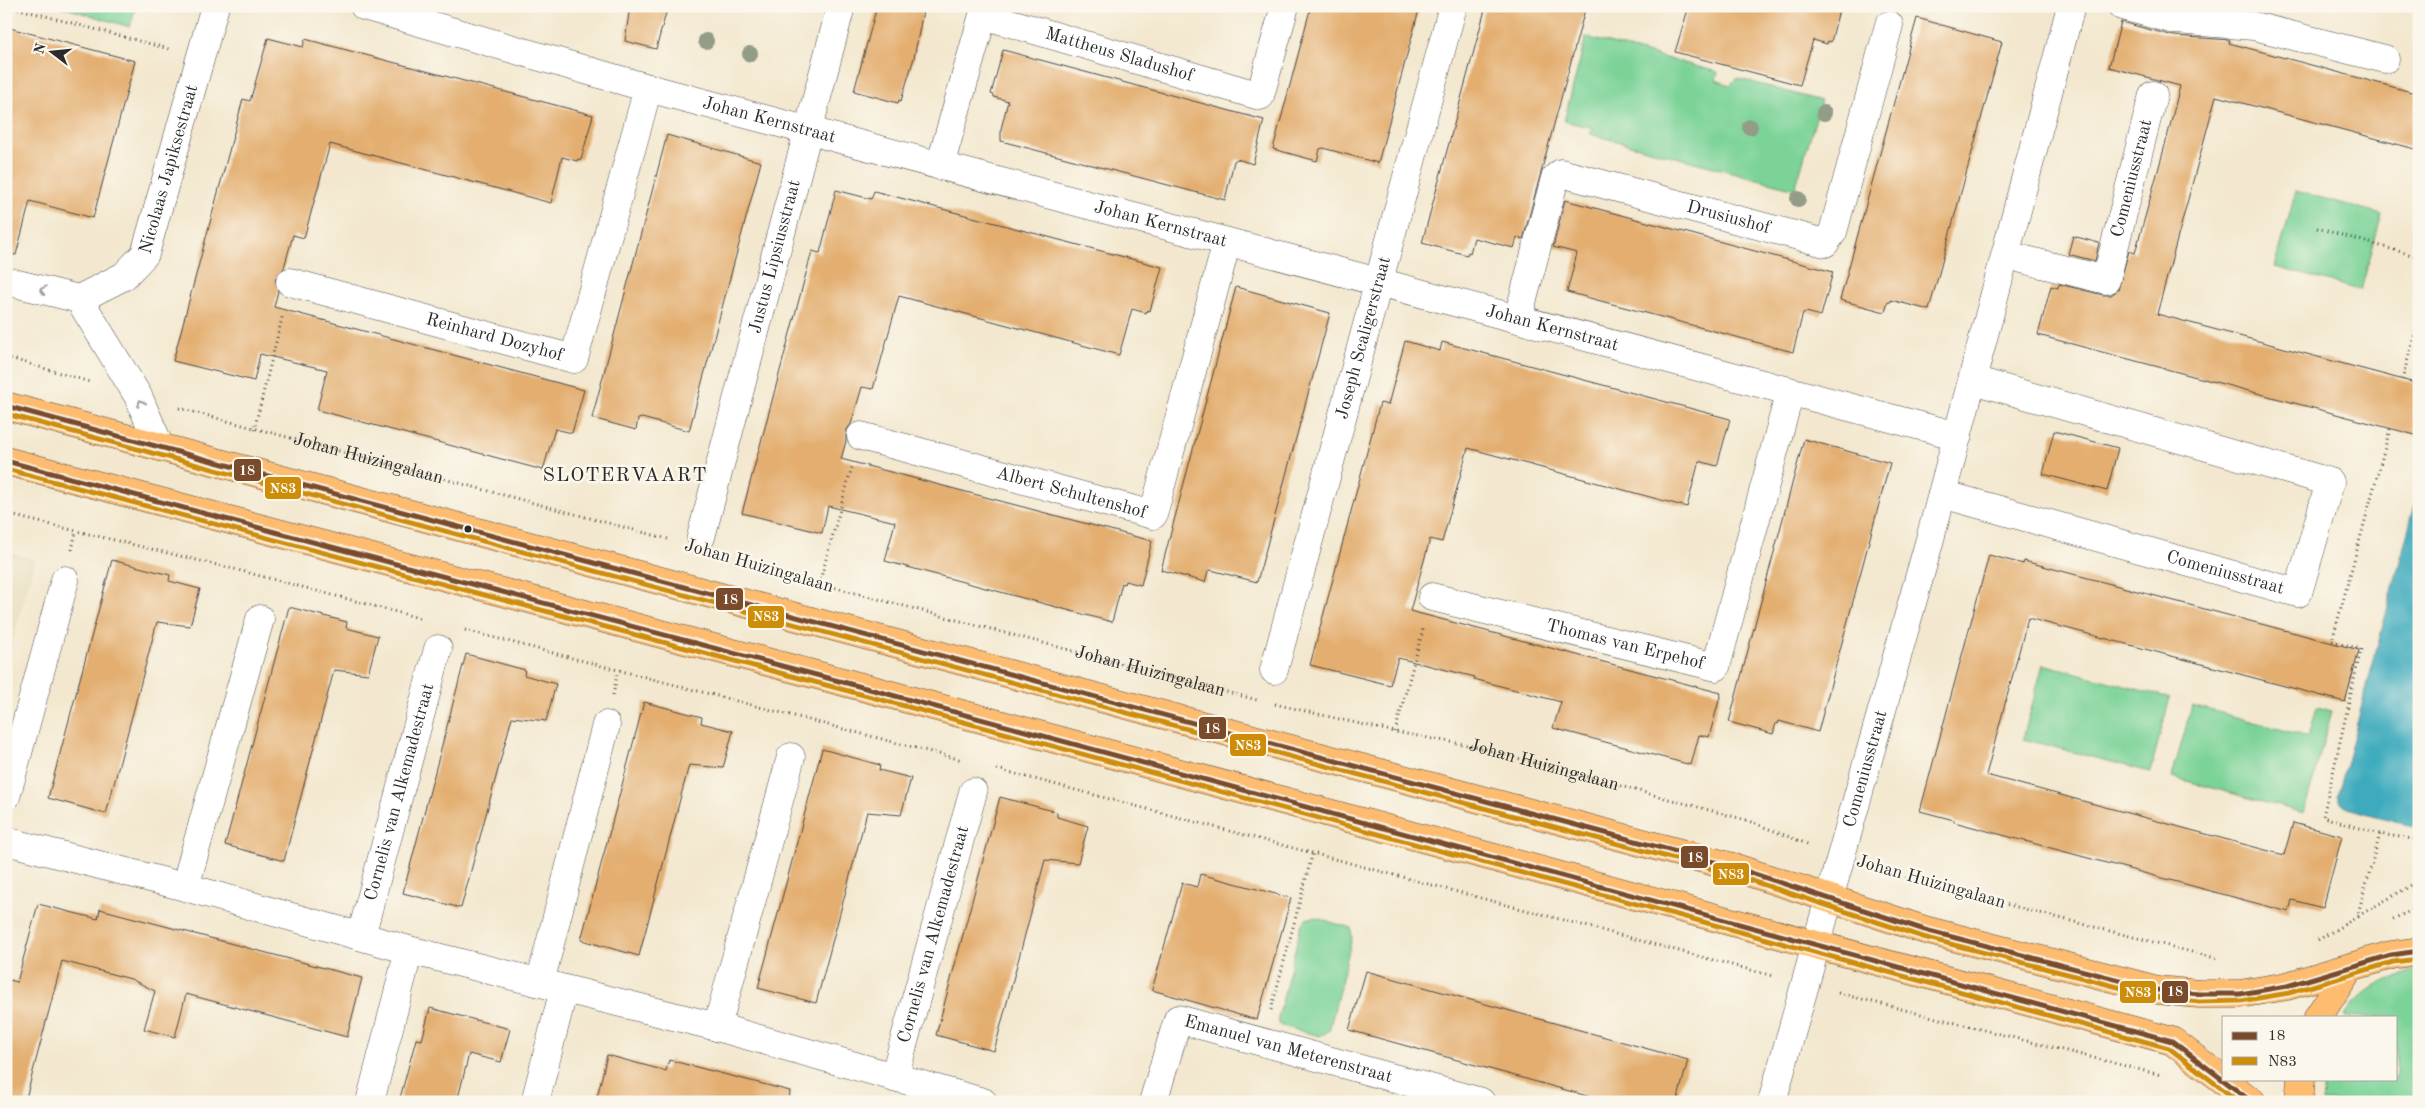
<svg xmlns="http://www.w3.org/2000/svg" width="2425" height="1108" font-family="'Old Standard TT',serif">
  <rect width="100%" height="100%" fill="#fbf7ec"/>
  <filter id="ink" filterUnits="userSpaceOnUse"><feTurbulence type="fractalNoise" baseFrequency=".02" numOctaves="2"/><feDisplacementMap in="SourceGraphic" scale="10" xChannelSelector="R" yChannelSelector="G"/><feConvolveMatrix kernelMatrix="1 2 1 2 8 2 1 2 1" color-interpolation-filters="sRGB"/></filter>
  <filter id="wash" filterUnits="userSpaceOnUse"><feTurbulence type="fractalNoise" baseFrequency=".0096" numOctaves="4" result="noise"/><feDisplacementMap in="SourceGraphic" scale="20" xChannelSelector="R" yChannelSelector="G"/><feGaussianBlur stdDeviation="1.12" result="paint"/><feColorMatrix in="noise" values="0 0 0 0 0 0 0 0 0 0 0 0 0 0 0 0 0 1.4 0 .05"/><feComposite in="paint" operator="in"/></filter>
  <g filter="url(#wash)">
    <rect width="100%" height="100%" fill="#f3e8cf"/>
    <!-- built -->
    <path fill="#e5daba" d="M 6,551 L 35,559 L 6,667 Z"/>
    <!-- green -->
    <path fill="#7bd398" stroke="#537f62" d="M 59,6 L 136,6 L 130,27 Z
      M 1586,37 L 1718,72 L 1716,80 L 1730,85 L 1737,78 L 1821,101 L 1795,189 L 1590,134 L 1593,128 L 1564,121 Z
      M 2296,191 L 2382,214 L 2361,290 L 2275,267 Z
      M 2043,664 L 2170,698 L 2150,772 L 2023,739 Z
      M 2192,705 L 2309,737 L 2317,707 L 2332,711 L 2304,813 L 2172,777 Z
      M 1314,917 L 1351,928 L 1352,938 L 1329,1031 L 1320,1036 L 1282,1026 L 1278,1024 L 1278,1018 L 1301,925 L 1306,919 Z
      M 2419,971 L 2419,1102 L 2322,1102 L 2324,1079 L 2396,1079 L 2396,1017 L 2344,1017 C 2360,989 2389,976 2419,971 Z"/>
    <!-- water -->
    <path fill="#3eabbd" stroke="#346b74" d="M 2419,489 L 2419,803 L 2413,826 L 2347,808 L 2341,803 L 2338,795 Z"/>
    <g id="blocks">
      <!-- building -->
      <path fill="#e3ae70" d="M 630,6 L 668,6 L 656,49 L 625,41 Z
        M 877,6 L 924,6 L 914,58 L 901,101 L 899,100 L 898,103 L 854,91 Z
        M 1311,6 L 1420,6 L 1378,163 L 1323,148 L 1320,149 L 1317,161 L 1273,149 Z
        M 1486,6 L 1586,6 L 1523,239 L 1517,238 L 1514,248 L 1474,238 L 1470,253 L 1468,252 L 1467,255 L 1422,243 Z
        M 1689,6 L 1840,6 L 1831,42 L 1828,41 L 1827,44 L 1813,40 L 1800,85 L 1675,52 Z
        M 2202,6 L 2238,6 L 2238,9 Z
        M 1917,18 L 2002,42 L 1929,310 L 1891,300 L 1891,302 L 1888,302 L 1885,312 L 1840,300 Z
        M 2121,22 L 2174,36 L 2230,40 L 2229,43 L 2419,94 L 2419,150 L 2216,96 L 2157,314 L 2419,384 L 2419,436 L 2038,335 L 2051,286 L 2058,288 L 2059,284 L 2103,295 L 2111,295 L 2118,290 L 2129,251 L 2135,253 L 2167,138 L 2180,86 L 2109,67 Z
        M 6,27 L 135,61 L 93,218 L 30,201 L 16,255 L 6,254 Z
        M 268,38 L 303,47 L 305,39 L 593,115 L 581,160 L 578,159 L 577,161 L 562,157 L 551,203 L 330,144 L 304,238 L 293,235 L 284,268 L 275,278 L 278,291 L 274,307 L 584,390 L 572,433 L 555,429 L 543,470 L 317,410 L 327,370 L 260,354 L 254,381 L 173,361 L 243,99 L 250,101 Z
        M 1003,50 L 1264,120 L 1253,164 L 1237,159 L 1234,161 L 1225,200 L 1001,141 L 1001,129 L 1008,101 L 994,97 L 994,95 L 991,94 Z
        M 667,135 L 761,162 L 689,431 L 642,418 L 638,419 L 636,430 L 592,418 Z
        M 836,190 L 871,199 L 874,191 L 1162,267 L 1150,311 L 1147,310 L 1146,313 L 1132,309 L 1119,355 L 899,296 L 873,389 L 862,387 L 851,424 L 846,431 L 846,441 L 841,459 L 1152,541 L 1141,585 L 1125,581 L 1124,584 L 1122,583 L 1112,622 L 885,561 L 895,522 L 828,506 L 822,533 L 742,513 L 812,251 L 820,253 Z
        M 1565,200 L 1833,272 L 1821,316 L 1806,312 L 1803,313 L 1793,352 L 1567,292 L 1577,253 L 1553,247 Z
        M 2073,236 L 2099,243 L 2095,261 L 2068,254 Z
        M 1236,287 L 1330,313 L 1257,582 L 1211,570 L 1208,571 L 1205,582 L 1161,570 Z
        M 1405,341 L 1440,351 L 1442,342 L 1730,419 L 1717,466 L 1699,461 L 1687,507 L 1468,448 L 1442,542 L 1430,539 L 1410,611 L 1721,693 L 1709,737 L 1699,735 L 1691,765 L 1553,728 L 1561,702 L 1474,679 L 1475,677 L 1398,658 L 1390,685 L 1310,665 L 1380,403 L 1388,405 Z
        M 2054,431 L 2118,448 L 2107,491 L 2043,474 Z
        M 1804,439 L 1890,463 L 1818,732 L 1779,721 L 1778,724 L 1776,723 L 1773,734 L 1729,722 Z
        M 1989,555 L 2023,564 L 2024,561 L 2359,650 L 2345,702 L 2028,618 L 1986,775 L 2284,855 L 2293,823 L 2342,836 L 2323,908 L 2292,900 L 2289,912 L 1954,822 L 1954,820 L 1920,811 Z
        M 112,560 L 170,575 L 169,581 L 200,589 L 190,626 L 157,622 L 106,814 L 48,798 Z
        M 289,607 L 347,622 L 346,628 L 378,636 L 368,674 L 334,670 L 284,861 L 225,845 Z
        M 466,654 L 525,670 L 524,675 L 556,684 L 546,721 L 512,717 L 461,908 L 403,893 Z
        M 644,702 L 702,717 L 701,723 L 733,731 L 723,768 L 689,765 L 639,956 L 581,940 Z
        M 822,749 L 880,765 L 879,770 L 911,778 L 901,815 L 867,812 L 816,1003 L 758,988 Z
        M 1000,797 L 1057,812 L 1057,817 L 1088,826 L 1078,863 L 1045,860 L 994,1051 L 936,1035 Z
        M 1200,874 L 1291,898 L 1257,1020 L 1152,990 L 1182,883 L 1197,887 Z
        M 38,904 L 98,919 L 100,909 L 362,978 L 347,1037 L 186,994 L 175,1037 L 144,1029 L 155,991 L 131,979 L 62,961 L 25,1102 L 6,1102 L 6,979 L 17,982 Z
        M 1366,971 L 1688,1060 L 1677,1102 L 1609,1102 L 1349,1030 Z
        M 430,1008 L 510,1029 L 501,1062 L 469,1054 L 457,1102 L 399,1102 L 416,1039 L 422,1040 Z
        M 607,1055 L 666,1071 L 669,1060 L 790,1091 L 789,1102 L 596,1102 Z"/>
    </g>
  </g>
  <g filter="url(#ink)">
    <use href="#blocks" fill-opacity="0" stroke="#494744" stroke-width="1"/>
    <g fill="none" stroke-linecap="round" stroke-linejoin="round">
      <defs>
        <g id="minor">
          <path id="s4" d="M 364,6 L 648,88 L 1958,436"/>
          <path d="M 2122,6 L 2175,20 L 2254,26 L 2385,59"/>
          <path id="s5" d="M 940,166 L 983,15 L 1260,96 L 1285,6"/>
          <path id="s6" d="M 2006,255 L 2106,280 L 2153,95"/>
          <path d="M 6,281 L 79,299 L 138,396 L 160,447"/>
          <path id="s7" d="M 290,282 L 574,359 L 648,88"/>
          <path id="s8" d="M 79,299 L 124,276 L 145,254 L 215,6"/>
          <path id="s9" d="M 1518,318 L 1555,178 L 1561,173 L 1825,243 L 1833,232 L 1889,25"/>
          <path id="s10" d="M 861,436 L 1153,515 L 1227,242"/>
          <path id="s11" d="M 1942,494 L 2298,593 L 2330,482 L 1973,380"/>
          <path id="s12" d="M 701,537 L 841,6"/>
          <path id="s13" d="M 1432,597 L 1716,667 L 1790,392"/>
          <path id="s14" d="M 1274,670 L 1453,6"/>
          <path d="M 6,797 L 65,580"/>
          <path d="M 6,841 L 185,887 L 409,950 L 717,1027 L 983,1102"/>
          <path d="M 185,887 L 260,619"/>
          <path id="s15" d="M 361,936 L 438,649"/>
          <path d="M 540,983 L 606,725"/>
          <path d="M 717,1027 L 791,757"/>
          <path id="s16" d="M 894,1078 L 973,792"/>
          <path d="M 370,1102 L 409,950"/>
          <path d="M 535,1102 L 564,989"/>
          <path id="s17" d="M 1153,1102 L 1178,1019 L 1481,1102"/>
          <path id="s18" d="M 1772,1102 L 1930,539 L 2071,6"/>
        </g>
        <path id="major" d="M 6,406 L 1733,867 L 1925,930 L 2158,990 L 2199,994 L 2240,994 L 2287,986 L 2391,955 L 2419,951
          M 6,461 L 877,691 L 2172,1041 L 2252,1102
          M 2318,1017 L 2349,969
          M 2299,1102 L 2301,1079"/>
      </defs>
      <!-- minor casing -->
      <use href="#minor" stroke="#494744" stroke-width="29"/>
      <!-- major casing -->
      <use href="#major" stroke="#494744" stroke-width="29"/>
      <!-- path -->
      <g stroke="#494744" stroke-width="3" stroke-dasharray="1 4" stroke-linecap="butt">
        <path d="M 8,6 L 169,49"/>
        <path d="M 2317,228 L 2419,257"/>
        <path d="M 6,357 L 90,382"/>
        <path d="M 2402,380 L 2419,319"/>
        <path id="s1" d="M 179,408 L 668,539"/>
        <path d="M 2390,429 L 2332,641 L 2361,649 L 2323,817 L 2380,834 L 2419,840"/>
        <path d="M 254,430 L 283,314"/>
        <path d="M 6,514 L 238,570 L 423,619"/>
        <path d="M 72,550 L 76,531"/>
        <path id="s2" d="M 724,558 L 1257,700"/>
        <path d="M 819,584 L 852,467"/>
        <path d="M 465,630 L 962,760"/>
        <path d="M 613,695 L 618,671"/>
        <path id="s3" d="M 1275,704 L 1395,732 L 1473,746 L 1746,820 L 1810,845"/>
        <path d="M 1395,732 L 1423,629"/>
        <path d="M 997,769 L 1773,976"/>
        <path d="M 1872,868 L 1888,874 L 2219,959"/>
        <path d="M 2358,916 L 2419,881"/>
        <path d="M 2393,919 L 2419,907"/>
        <path d="M 2318,940 L 2357,917 L 2380,834"/>
        <path d="M 1838,993 L 2161,1075"/>
        <path d="M 1271,1010 L 1313,852"/>
      </g>
      <!-- minor -->
      <use href="#minor" stroke="#fff" stroke-width="28"/>
      <!-- major -->
      <use href="#major" stroke="#fdbc70" stroke-width="28"/>
      <defs>
        <path id="bus-1" d="M 6,406 L 1733,867 L 1925,930 L 2158,990 L 2199,994 L 2240,994 L 2287,986 L 2391,955 L 2419,951
          M 6,461 L 877,691 L 2172,1041 L 2252,1102"/>
        <path id="bus-2" d="M 6,414 L 1731,874 L 1923,937 L 2157,997 L 2199,1002 L 2241,1001 L 2289,993 L 2393,962 L 2419,959
          M 6,469 L 875,698 L 2169,1048 L 2239,1102"/>
      </defs>
      <!-- bus-1 casing -->
      <use href="#bus-1" stroke="#fbf7ec" stroke-width="9"/>
      <!-- bus-2 casing -->
      <use href="#bus-2" stroke="#fbf7ec" stroke-width="9"/>
      <!-- bus-1 -->
      <use href="#bus-1" stroke="#7a4b2a" stroke-width="5"/>
      <!-- bus-2 -->
      <use href="#bus-2" stroke="#ce8d09" stroke-width="5"/>
    </g>
    <!-- trees -->
    <g fill="#929c87">
      <circle cx="706" cy="41" r="8"/>
      <circle cx="750" cy="54" r="8"/>
      <circle cx="1824" cy="113" r="8"/>
      <circle cx="1750" cy="127" r="8"/>
      <circle cx="1798" cy="199" r="8"/>
    </g>
    <!-- one-way arrows -->
    <defs><path id="oneway-chevron" d="M-2-3.5L2.5 0L-2 3.5" fill="none" stroke-width="1.6" stroke-linecap="round" stroke-linejoin="round" transform="scale(1.25)"/></defs>
    <g stroke="#a0a0a0">
      <use href="#oneway-chevron" transform="translate(43 290) rotate(-165)"/>
      <use href="#oneway-chevron" transform="translate(141 403) rotate(-114)"/>
    </g>
  </g>
  <!-- markers -->
  <circle fill="#2b2b2b" stroke="#fbf7ec" stroke-width="2" cx="468" cy="529" r="4.5"/>
  <g text-anchor="middle" dominant-baseline="central" stroke-width="5" stroke-linejoin="round" paint-order="stroke">
    <!-- street labels -->
    <g font-size="18" fill="#2b2b2b" stroke="#fbf7ec">
      <text stroke="none"><textPath href="#s5" startOffset="299">Mattheus Sladushof</textPath></text>
      <text stroke="none"><textPath href="#s4" startOffset="421">Johan Kernstraat</textPath></text>
      <text stroke="none"><textPath href="#s8" startOffset="169">Nicolaas Japiksestraat</textPath></text>
      <text stroke="none"><textPath href="#s6" startOffset="208">Comeniusstraat</textPath></text>
      <text stroke="none"><textPath href="#s9" startOffset="326">Drusiushof</textPath></text>
      <text stroke="none"><textPath href="#s4" startOffset="826">Johan Kernstraat</textPath></text>
      <text stroke="none"><textPath href="#s12" startOffset="290">Justus Lipsiusstraat</textPath></text>
      <text stroke="none"><textPath href="#s4" startOffset="1231">Johan Kernstraat</textPath></text>
      <text stroke="none"><textPath href="#s7" startOffset="212">Reinhard Dozyhof</textPath></text>
      <text stroke="none"><textPath href="#s14" startOffset="344">Joseph Scaligerstraat</textPath></text>
      <text stroke="none"><textPath href="#s1" startOffset="196">Johan Huizingalaan</textPath></text>
      <text stroke="none"><textPath href="#s10" startOffset="218">Albert Schultenshof</textPath></text>
      <text transform="translate(759 566) rotate(16)">Johan Huizingalaan</text>
      <text stroke="none"><textPath href="#s11" startOffset="294">Comeniusstraat</textPath></text>
      <text stroke="none"><textPath href="#s13" startOffset="199">Thomas van Erpehof</textPath></text>
      <text stroke="none"><textPath href="#s2" startOffset="441">Johan Huizingalaan</textPath></text>
      <text stroke="none"><textPath href="#s3" startOffset="276">Johan Huizingalaan</textPath></text>
      <text stroke="none"><textPath href="#s18" startOffset="346">Comeniusstraat</textPath></text>
      <text stroke="none"><textPath href="#s15" startOffset="149">Cornelis van Alkemadestraat</textPath></text>
      <text transform="translate(1931 882) rotate(16)">Johan Huizingalaan</text>
      <text stroke="none"><textPath href="#s16" startOffset="149">Cornelis van Alkemadestraat</textPath></text>
      <text stroke="none"><textPath href="#s17" startOffset="201">Emanuel van Meterenstraat</textPath></text>
    </g>
    <!-- quarter labels -->
    <g font-size="20" letter-spacing="1" fill="#2b2b2b" stroke="#fbf7ec">
      <text x="625" y="476">SLOTERVAART</text>
    </g>
  </g>
  <g stroke="#fbf7ec" stroke-width="2">
    <rect x="233" y="458" width="29" height="24" rx="5" fill="#7a4b2a"/>
    <rect x="264" y="476" width="38" height="24" rx="5" fill="#ce8d09"/>
    <rect x="715" y="587" width="29" height="24" rx="5" fill="#7a4b2a"/>
    <rect x="747" y="605" width="38" height="24" rx="5" fill="#ce8d09"/>
    <rect x="1198" y="716" width="29" height="24" rx="5" fill="#7a4b2a"/>
    <rect x="1229" y="733" width="38" height="24" rx="5" fill="#ce8d09"/>
    <rect x="1680" y="845" width="29" height="24" rx="5" fill="#7a4b2a"/>
    <rect x="1712" y="862" width="38" height="24" rx="5" fill="#ce8d09"/>
    <rect x="2161" y="980" width="28" height="24" rx="5" fill="#7a4b2a"/>
    <rect x="2119" y="980" width="38" height="24" rx="5" fill="#ce8d09"/>
  </g>
  <g font-size="14" text-anchor="middle" font-weight="bold" fill="#fff">
    <text x="247" y="475">18</text>
    <text x="283" y="493">N83</text>
    <text x="730" y="604">18</text>
    <text x="766" y="621">N83</text>
    <text x="1212" y="733">18</text>
    <text x="1248" y="750">N83</text>
    <text x="1695" y="862">18</text>
    <text x="1731" y="879">N83</text>
    <text x="2175" y="996">18</text>
    <text x="2138" y="997">N83</text>
  </g>
  <!-- margin -->
  <rect width="2425" height="1108" fill="none" stroke="#fbf7ec" stroke-width="25"/>
  <!-- legend -->
  <rect x="2222" y="1016" width="175" height="65" fill="#fbf7ec" stroke="#a8a59f"/>
  <rect x="2232" y="1032" width="25" height="8" fill="#7a4b2a" stroke="#a8a59f"/>
  <text x="2268" y="1040" font-size="15" fill="#2b2b2b">18</text>
  <rect x="2232" y="1057" width="25" height="8" fill="#ce8d09" stroke="#a8a59f"/>
  <text x="2268" y="1066" font-size="15" fill="#2b2b2b">N83</text>
  <!-- north arrow -->
  <g transform="translate(52 52) rotate(286)" stroke="#fbf7ec" stroke-width="4" paint-order="stroke">
  <path d="M0-4L9 19L0 12L-9 19Z" fill="#2b2b2b"/>
  <text y="-8" font-size="14" font-weight="bold" text-anchor="middle" fill="#2b2b2b">N</text>
  </g>
</svg>
